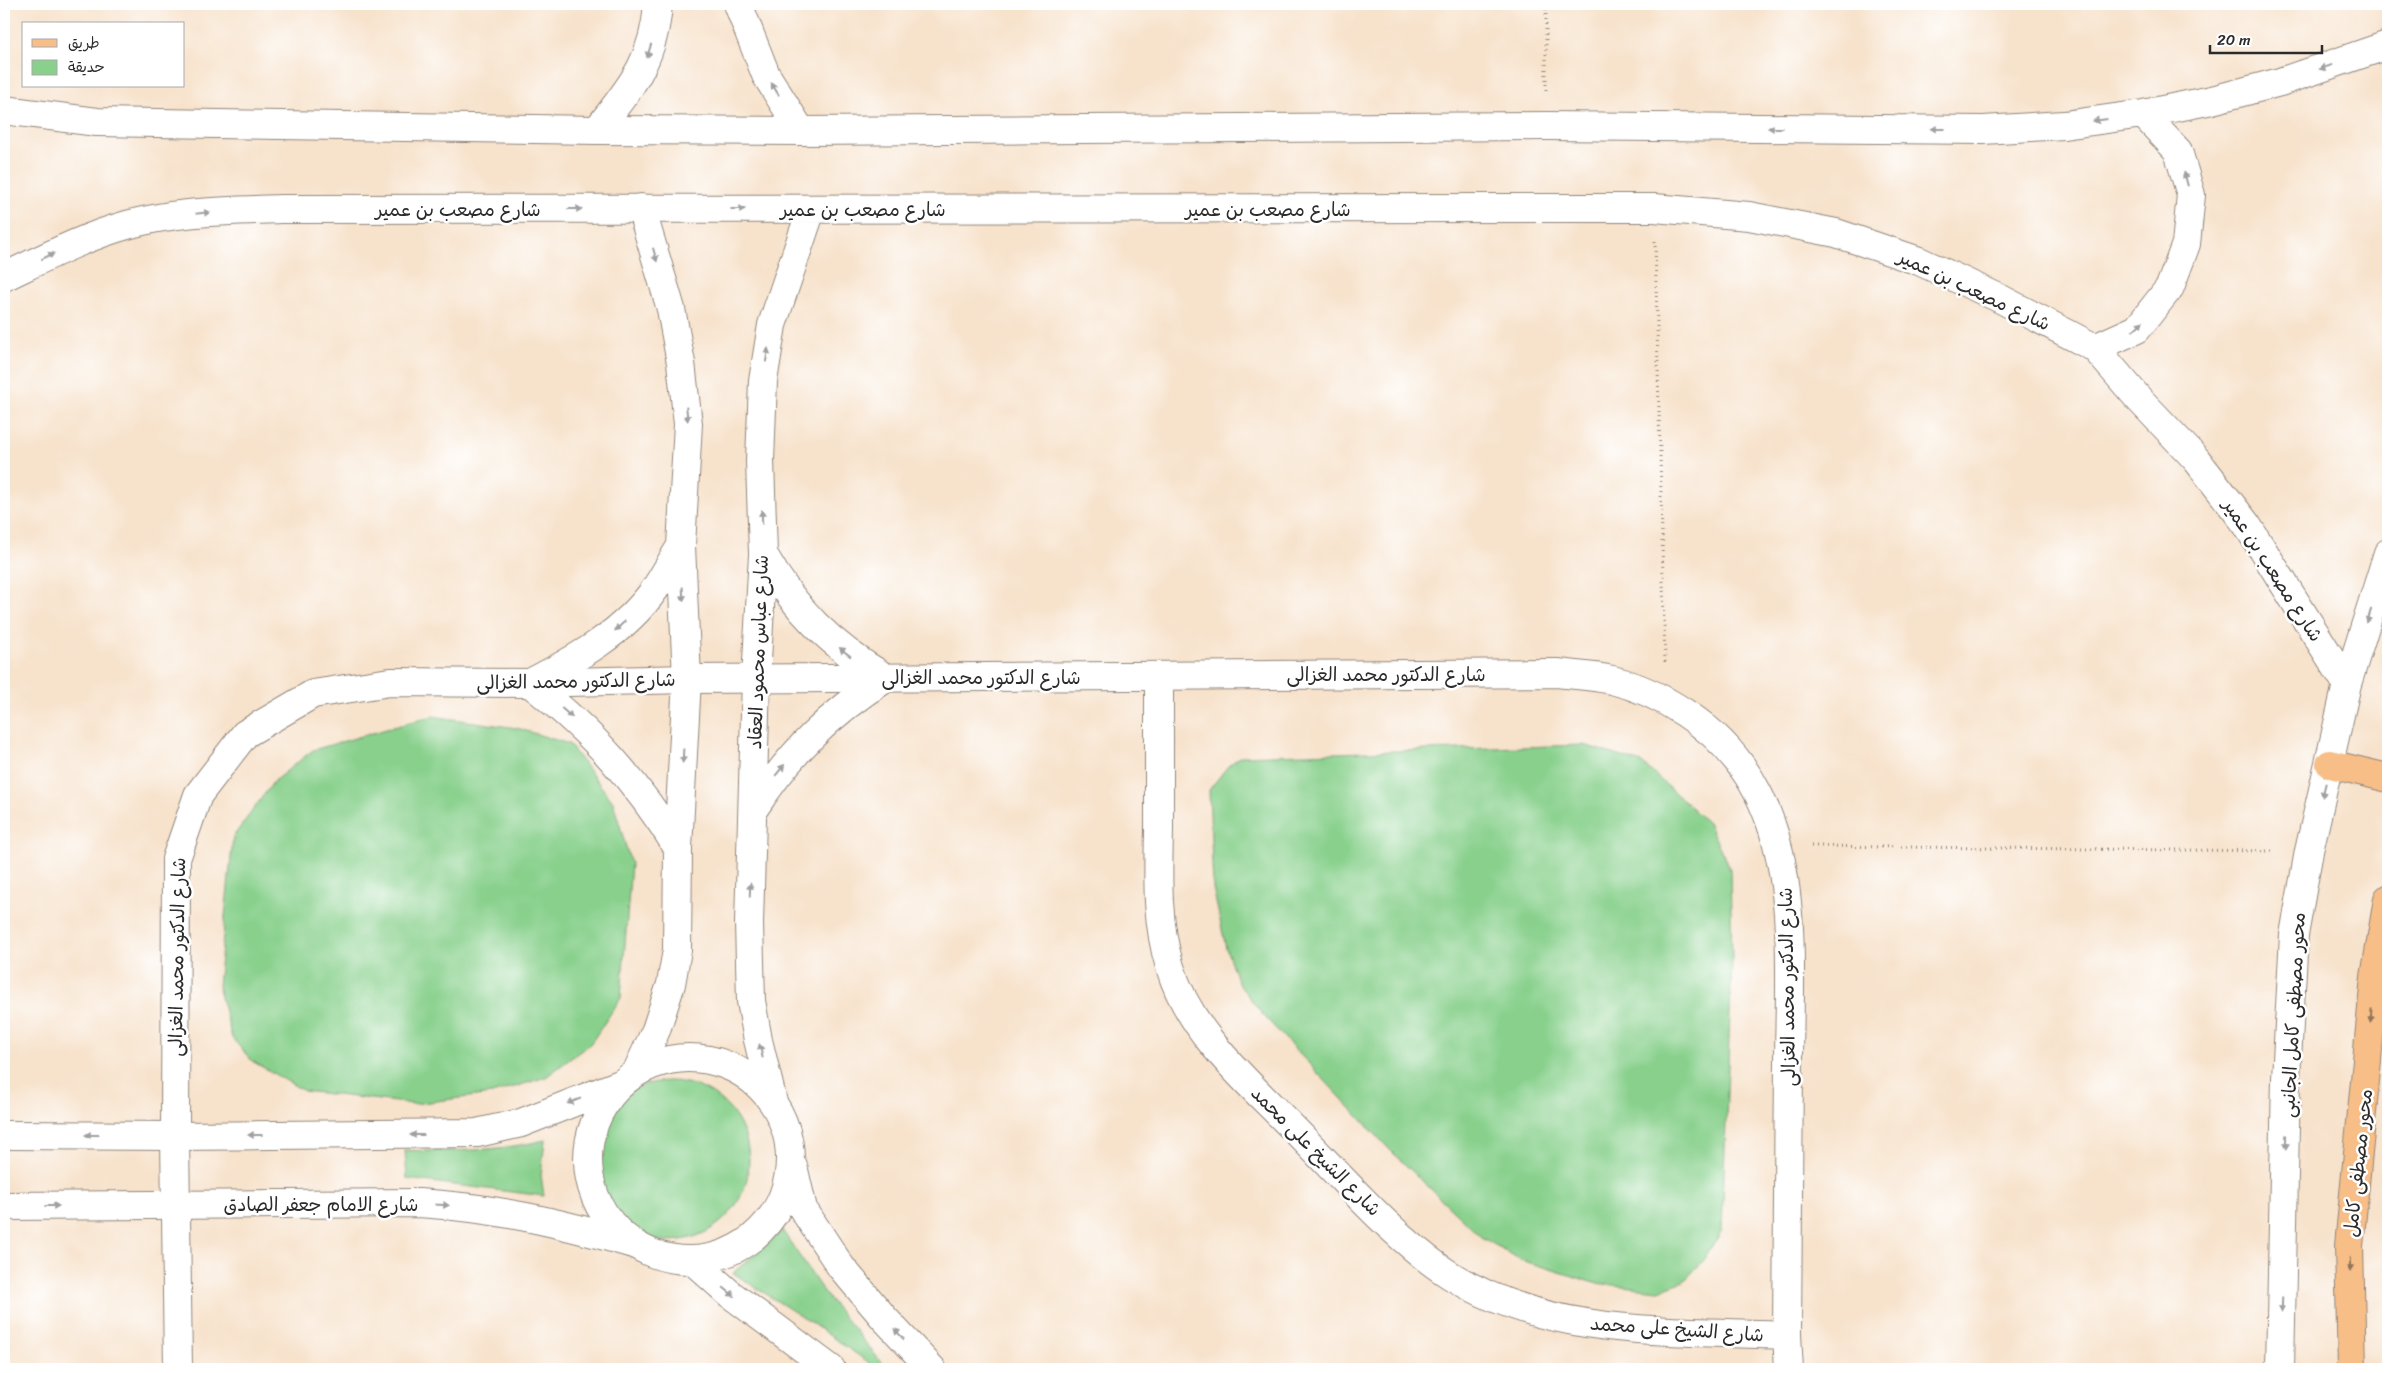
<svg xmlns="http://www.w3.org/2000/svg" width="2392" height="1373" font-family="Sriracha,'Playpen Sans Arabic',sans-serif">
  <rect width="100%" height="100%" fill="#fff"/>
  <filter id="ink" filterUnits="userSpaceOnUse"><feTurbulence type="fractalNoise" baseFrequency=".02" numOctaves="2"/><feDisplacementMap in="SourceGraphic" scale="10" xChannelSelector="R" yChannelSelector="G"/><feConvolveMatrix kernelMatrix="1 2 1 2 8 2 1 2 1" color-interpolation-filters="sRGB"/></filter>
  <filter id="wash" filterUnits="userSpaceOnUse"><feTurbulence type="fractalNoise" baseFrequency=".0096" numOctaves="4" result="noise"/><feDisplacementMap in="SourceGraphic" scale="20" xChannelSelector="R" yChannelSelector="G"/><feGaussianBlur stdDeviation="1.12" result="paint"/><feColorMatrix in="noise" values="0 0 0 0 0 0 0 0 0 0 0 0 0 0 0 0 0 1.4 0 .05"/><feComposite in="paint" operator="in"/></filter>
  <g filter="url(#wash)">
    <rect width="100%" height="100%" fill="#f7e2cb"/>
    <!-- green -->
    <path fill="#88d08c" stroke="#5a7e5c" d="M 432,716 L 517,728 L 569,744 L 613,802 L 631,864 L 621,998 L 591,1043 L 546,1077 L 492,1094 L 413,1104 L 304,1091 L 252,1061 L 232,1038 L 218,986 L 233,837 L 274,781 L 313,750 Z
      M 1584,745 L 1642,763 L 1708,823 L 1730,869 L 1732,959 L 1722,1230 L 1704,1260 L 1684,1281 L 1659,1290 L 1595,1283 L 1521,1260 L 1481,1237 L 1392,1152 L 1262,1014 L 1238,983 L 1226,948 L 1213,888 L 1209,790 L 1228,766 L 1241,756 Z
      M589 1161a80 80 0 1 1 160 0a80 80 0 1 1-160 0Z
      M 545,1140 L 541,1175 L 544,1196 L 407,1179 L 405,1150 C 452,1152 500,1151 545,1140 Z
      M 782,1230 L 825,1294 L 887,1369 L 878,1369 L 810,1322 L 733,1273 Z"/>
  </g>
  <g filter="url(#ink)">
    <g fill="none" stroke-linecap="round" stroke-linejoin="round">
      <defs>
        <path id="minor" d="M 738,4 L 766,75 L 801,131
          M 597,130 C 631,86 654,61 658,4
          M 1159,676 C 1159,727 1159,779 1159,830 C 1158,877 1156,922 1170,967 C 1190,1033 1245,1079 1291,1126 C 1339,1174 1394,1239 1450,1275 C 1550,1338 1674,1330 1787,1335
          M 178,1369 L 175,1136 L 176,859 L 198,795 L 245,734 L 313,694 L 390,682 L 530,683 L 687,679 L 1557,673 C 1575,675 1595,676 1612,680 C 1637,686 1664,699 1685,713 C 1805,790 1790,935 1789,1060 C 1788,1152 1787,1244 1787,1335 L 1789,1369"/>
        <path id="tertiary" d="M 4,110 L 97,122 L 597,130 L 801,131 L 1547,126 L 1983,130 L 2064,125 L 2143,114 L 2212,100 L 2280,82 L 2388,45
          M 4,277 C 44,258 84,237 127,225 C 176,211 229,211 280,209 L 1654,208 L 1749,216 L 1836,233 L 1919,261 L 1999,298 L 2095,348 L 2138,398 L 2196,459 L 2247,525 L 2347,684
          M 2095,348 L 2137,329 L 2170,287 L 2186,244 L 2191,195 L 2178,151 L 2143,114
          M 753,810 C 790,753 829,714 886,678 C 830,645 795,610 763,554
          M 678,848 C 634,778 594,734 530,683 C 576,659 624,633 655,589 C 664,575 672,560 681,546
          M588 1159a101 101 0 1 1 202 0a101 101 0 1 1-202 0Z
          M 637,1071 L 656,1030 L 671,984 L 677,950 L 678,848 L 687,679 L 681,546 L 688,424 L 681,363 L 671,309 L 641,208
          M 772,1098 L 758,1040 L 751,1001 L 749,923 L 756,679 L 763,554 L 760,461 L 763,381 L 772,325 L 811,210
          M 4,1135 L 175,1136 L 477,1133 L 521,1123 L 620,1084
          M 793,1166 L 803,1209 L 841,1267 L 885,1319 L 932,1369
          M 4,1206 L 419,1203 C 496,1208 557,1222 630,1243
          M 692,1260 L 730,1294 L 831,1369
          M 2280,1369 L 2286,1078 L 2294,935 L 2309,851 L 2347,684 L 2388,553"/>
        <path id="primary" d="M 2330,764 L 2388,778
          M 2352,1369 L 2349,1246 L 2375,977 L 2388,899"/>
      </defs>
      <!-- minor casing -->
      <use href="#minor" stroke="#91867b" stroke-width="30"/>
      <!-- tertiary casing -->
      <use href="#tertiary" stroke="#91867b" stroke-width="30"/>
      <!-- primary casing -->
      <use href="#primary" stroke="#91867b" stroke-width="30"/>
      <!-- path -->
      <path stroke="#91867b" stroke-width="3" stroke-dasharray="1 4" stroke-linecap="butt" d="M 1546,4 L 1546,93
        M 1655,241 L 1665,663
        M 1811,846 L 2274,851"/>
      <!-- minor -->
      <use href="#minor" stroke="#fff" stroke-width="28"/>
      <!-- tertiary -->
      <use href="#tertiary" stroke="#fff" stroke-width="28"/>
      <!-- primary -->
      <use href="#primary" stroke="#f7be87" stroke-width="28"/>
    </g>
    <!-- one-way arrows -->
    <defs><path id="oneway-solid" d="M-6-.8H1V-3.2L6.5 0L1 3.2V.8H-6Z" transform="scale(1.25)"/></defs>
    <g fill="#a0a0a0">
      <use href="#oneway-solid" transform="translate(649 51) rotate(107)"/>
      <use href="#oneway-solid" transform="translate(2326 67) rotate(162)"/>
      <use href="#oneway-solid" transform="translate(775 89) rotate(-122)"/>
      <use href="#oneway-solid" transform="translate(2100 120) rotate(172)"/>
      <use href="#oneway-solid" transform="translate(1775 128) rotate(-180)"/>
      <use href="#oneway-solid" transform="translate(1938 129) rotate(-180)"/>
      <use href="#oneway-solid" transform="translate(2186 179) rotate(-105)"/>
      <use href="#oneway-solid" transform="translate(575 209)"/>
      <use href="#oneway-solid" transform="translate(738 209)"/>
      <use href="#oneway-solid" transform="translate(203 213) rotate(-6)"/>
      <use href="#oneway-solid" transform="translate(655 255) rotate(74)"/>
      <use href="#oneway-solid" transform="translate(48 256) rotate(-26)"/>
      <use href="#oneway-solid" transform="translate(2138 326) rotate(-42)"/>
      <use href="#oneway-solid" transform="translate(767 355) rotate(-81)"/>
      <use href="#oneway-solid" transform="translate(687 414) rotate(84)"/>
      <use href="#oneway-solid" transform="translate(762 517) rotate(-92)"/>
      <use href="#oneway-solid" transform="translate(683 594) rotate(87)"/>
      <use href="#oneway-solid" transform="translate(2369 616) rotate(108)"/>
      <use href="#oneway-solid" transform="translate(620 626) rotate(137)"/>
      <use href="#oneway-solid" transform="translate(845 652) rotate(-142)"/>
      <use href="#oneway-solid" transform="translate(567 713) rotate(41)"/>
      <use href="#oneway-solid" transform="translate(683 756) rotate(93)"/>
      <use href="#oneway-solid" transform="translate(780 770) rotate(-51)"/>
      <use href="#oneway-solid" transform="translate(2324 790) rotate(104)"/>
      <use href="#oneway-solid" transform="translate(750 890) rotate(-88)"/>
      <use href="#oneway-solid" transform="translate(761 1051) rotate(-104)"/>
      <use href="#oneway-solid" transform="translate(574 1101) rotate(159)"/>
      <use href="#oneway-solid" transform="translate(92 1135) rotate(-180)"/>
      <use href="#oneway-solid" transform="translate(255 1135) rotate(180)"/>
      <use href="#oneway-solid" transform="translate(417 1135) rotate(180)"/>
      <use href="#oneway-solid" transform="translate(2286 1142) rotate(91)"/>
      <use href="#oneway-solid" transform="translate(442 1205) rotate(4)"/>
      <use href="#oneway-solid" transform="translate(52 1206)"/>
      <use href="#oneway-solid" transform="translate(729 1292) rotate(39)"/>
      <use href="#oneway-solid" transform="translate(2282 1305) rotate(92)"/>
      <use href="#oneway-solid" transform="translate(899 1334) rotate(-133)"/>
    </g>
    <g fill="#917459">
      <use href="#oneway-solid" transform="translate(2371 1016) rotate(95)"/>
      <use href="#oneway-solid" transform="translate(2350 1265) rotate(89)"/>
    </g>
  </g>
  <g text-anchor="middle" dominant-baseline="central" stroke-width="5" stroke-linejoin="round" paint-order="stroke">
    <!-- street labels -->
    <g font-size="19" fill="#2b2b2b" stroke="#fff">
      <text x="458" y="209">شارع مصعب بن عمير</text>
      <text x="863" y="209">شارع مصعب بن عمير</text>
      <text x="1268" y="209">شارع مصعب بن عمير</text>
      <text transform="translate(1974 290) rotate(25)">شارع مصعب بن عمير</text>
      <text transform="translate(2273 570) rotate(57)">شارع مصعب بن عمير</text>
      <text transform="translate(758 652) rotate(-88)">شارع عباس محمود العقاد</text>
      <text x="1386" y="674">شارع الدكتور محمد الغزالى</text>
      <text x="981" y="677">شارع الدكتور محمد الغزالى</text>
      <text transform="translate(576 681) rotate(-1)">شارع الدكتور محمد الغزالى</text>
      <text transform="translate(177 957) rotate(-89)">شارع الدكتور محمد الغزالى</text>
      <text transform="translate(1787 987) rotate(-91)">شارع الدكتور محمد الغزالى</text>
      <text transform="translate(2293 1015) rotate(-87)">محور مصطفى كامل الجانبى</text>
      <text transform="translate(1316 1151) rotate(45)">شارع الشيخ على محمد</text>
      <text transform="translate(2358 1163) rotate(-84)">محور مصطفى كامل</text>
      <text x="321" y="1204">شارع الامام جعفر الصادق</text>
      <text transform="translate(1677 1329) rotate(4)">شارع الشيخ على محمد</text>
    </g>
  </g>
  <!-- margin -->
  <rect width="2392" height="1373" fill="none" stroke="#fff" stroke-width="20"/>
  <!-- legend -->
  <rect x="22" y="22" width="162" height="65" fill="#ffffff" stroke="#aaaaaa"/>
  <rect x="32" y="39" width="25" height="8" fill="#f7be87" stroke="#aaaaaa"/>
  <text x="68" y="48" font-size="15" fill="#2b2b2b">طريق</text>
  <rect x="32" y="60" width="25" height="15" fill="#88d08c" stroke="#aaaaaa"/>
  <text x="68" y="72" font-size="15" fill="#2b2b2b">حديقة</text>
  <!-- scale -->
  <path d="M2210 45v8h112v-8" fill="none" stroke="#2b2b2b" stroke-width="2.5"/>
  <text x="2217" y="45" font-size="15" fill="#2b2b2b" stroke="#ffffff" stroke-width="4" paint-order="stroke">20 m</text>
</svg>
